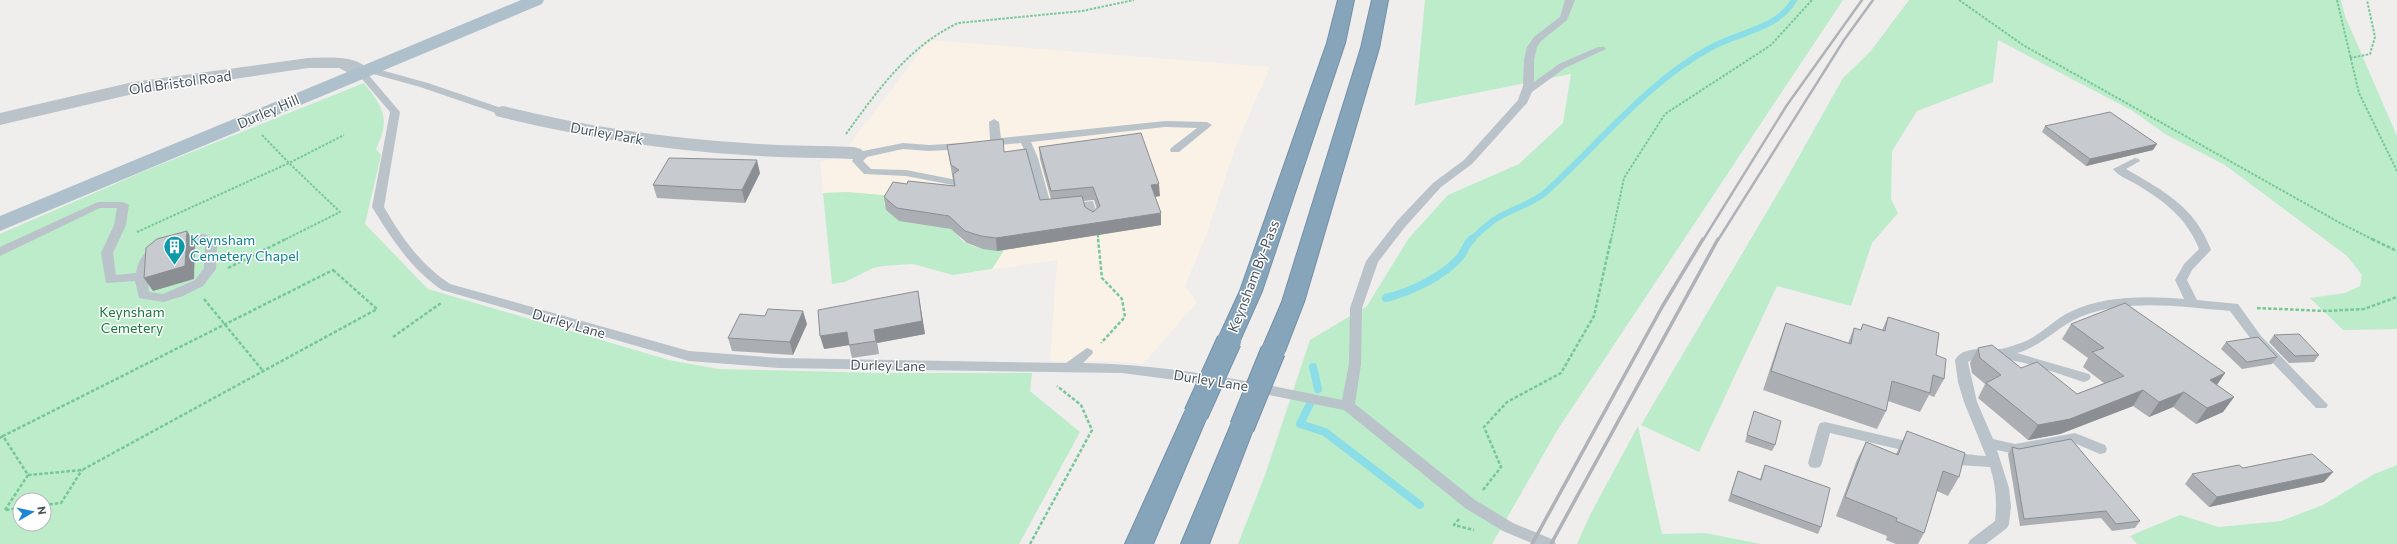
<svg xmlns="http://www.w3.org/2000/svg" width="2397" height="544" font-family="Commissioner,sans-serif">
  <rect width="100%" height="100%" fill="#f0eded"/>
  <!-- commercial -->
  <path fill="#faf2e6" d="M 929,40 L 1270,67 L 1235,148 L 1206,235 L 1185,286 L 1197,302 L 1143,364 L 1111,361 L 1050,361 L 1057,260 L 953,275 L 913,264 L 883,266 L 873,268 L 845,282 L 832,284 L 820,162 L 854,153 L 849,145 Z"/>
  <!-- green -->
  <path fill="#bcecca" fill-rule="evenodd" d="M 1425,0 L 1843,0 L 1558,429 L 1492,544 L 1238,544 L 1265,475 L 1310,340 L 1367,306 L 1409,238 L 1448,195 L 1519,164 L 1563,123 L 1571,74 L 1415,105 Z
    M 1909,0 L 2341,0 L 2345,16 L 2397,136 L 2397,329 L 2343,330 L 2310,298 L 2345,293 L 2360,286 L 2362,275 L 2347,256 L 2225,165 L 2165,134 L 2133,111 L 1998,40 L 1993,82 L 1917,111 L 1892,151 L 1891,199 L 1898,213 L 1872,243 L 1851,306 L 1777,286 L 1699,452 L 1641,425 L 1788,176 L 1843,78 L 1870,52 Z
    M 364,83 C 383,107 391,119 376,149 L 381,155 L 365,224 L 428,289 L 669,360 L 718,369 L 882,373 L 1032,373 L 1030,391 L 1080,432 L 1019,544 L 0,544 L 0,234 L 147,170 ZM 20,500 L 44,500 L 44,524 L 20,524 Z
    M 847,192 L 895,196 L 887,200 L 884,204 L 888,207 L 886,211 C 910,214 929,226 955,229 C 961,249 988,250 1005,249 L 992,269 L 953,275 L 913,264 L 883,266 L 873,268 L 845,282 L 832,284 L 823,193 Z
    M 1638,426 L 1662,534 L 1705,533 L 1761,544 L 1577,544 L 1591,513 Z
    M 2397,465 L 2397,544 L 2137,544 L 2130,536 L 2180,515 L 2219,527 L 2281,521 L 2323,505 L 2374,474 Z"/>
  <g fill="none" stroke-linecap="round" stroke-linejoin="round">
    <!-- stream-far1 -->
    <path stroke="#8bdee7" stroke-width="6" d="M 1471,240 C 1478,233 1486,226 1494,220 C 1510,209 1532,205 1547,191 C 1600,143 1646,83 1710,48 C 1738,32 1777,30 1794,0"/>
    <!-- stream -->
    <path stroke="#8bdee7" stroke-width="8" d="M 1386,298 C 1410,292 1443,277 1460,257 C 1465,251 1466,244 1472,239
      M 1313,367 L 1318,389
      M 1311,402 L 1300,424 L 1325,432 L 1420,505"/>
    <defs>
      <path id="highway" d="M 1338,0 L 1354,0 L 1345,43 L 1262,291 L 1237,347 L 1229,349 L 1221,347 L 1217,341 L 1240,291 L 1327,43 Z
        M 1372,0 L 1388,0 L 1379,48 L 1304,302 L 1285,351 L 1281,357 L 1273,359 L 1265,357 L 1261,351 L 1282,302 L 1361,48 Z
        M 1196,405 L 1205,408 L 1208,414 L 1153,544 L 1125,544 L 1184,414 L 1187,408 Z
        M 1242,418 L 1251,420 L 1254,427 L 1209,544 L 1181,544 L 1230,427 L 1233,420 Z"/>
    </defs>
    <!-- highway casing -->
    <use href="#highway" stroke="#7290a6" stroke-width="2"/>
    <!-- path-far1 -->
    <path stroke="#76c897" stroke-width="2" stroke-dasharray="2.5 1.5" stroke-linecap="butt" d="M 1959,0 L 2023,45 L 2342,224 L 2374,240
      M 2337,0 L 2359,93 L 2397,171
      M 2350,58 L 2370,54 L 2375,37 L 2367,0
      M 846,134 C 878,90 908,47 958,23 L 1082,11 L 1134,0
      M 262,135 L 289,163 L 344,135
      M 137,232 L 289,163 L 340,212 L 284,240
      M 1098,235 L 1098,240
      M 1611,240 L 1624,178 L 1665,114 L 1771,45 L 1812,0"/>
    <!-- path -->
    <path stroke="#76c897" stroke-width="2.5" stroke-dasharray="3.5 2" stroke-linecap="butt" d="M 1098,239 L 1102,278 L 1122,299 L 1125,317 L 1101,343
      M 2372,239 L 2397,251
      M 228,268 L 286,239
      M 333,270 L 377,309 L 82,470 L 28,475 L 3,436 Z
      M 204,299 L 263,371
      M 2257,308 L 2326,311 L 2364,309 L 2397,297
      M 393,337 L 441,303
      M 0,438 L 3,436
      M 1483,490 L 1501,467 L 1484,427 L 1507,402 L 1561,373 L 1594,316 L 1611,239
      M 44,505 L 61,503 L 82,470
      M 5,510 L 28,475
      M 6,510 L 20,508
      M 1459,519 L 1454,525 L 1474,530
      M 1030,544 L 1092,430 L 1081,405 L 1057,386"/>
    <!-- lane -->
    <path fill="#b9c3c9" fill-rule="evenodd" d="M 1565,0 L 1575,0 L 1567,20 L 1541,41 L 1537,47 L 1534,60 L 1534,82 L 1559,64 L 1598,47 L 1604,47 L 1606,49 L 1565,68 L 1532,92 L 1527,103 L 1472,164 L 1441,187 L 1405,227 L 1378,262 L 1362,308 L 1361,364 L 1355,404 L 1475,500 L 1513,523 L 1554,540 L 1556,544 L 1534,544 L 1503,531 L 1465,508 L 1344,410 L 1229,387 L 1122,373 L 779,368 L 689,361 L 442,290 C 410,268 392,239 372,207 L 390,112 L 356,72 L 364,67 L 370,67 L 428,83 L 507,110 L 508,112 L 503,115 L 499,114 L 420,87 L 366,72 L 400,112 L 384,207 C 402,238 420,264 450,284 L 689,351 L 779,358 L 1066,363 L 1087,348 L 1092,350 L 1093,353 L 1083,363 C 1171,364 1257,383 1342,400 L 1349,364 L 1350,308 L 1366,261 L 1397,221 L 1433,183 L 1464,160 L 1518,100 L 1523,86 L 1524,60 L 1527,47 L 1534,37 L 1560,17 Z
      M 994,119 L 999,122 L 1001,138 L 1165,121 L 1207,122 L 1212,125 L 1179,152 L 1171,152 L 1170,150 L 1171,148 L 1197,128 L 1165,127 L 1031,142 L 1038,158 L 1051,205 L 1093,201 L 1099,219 L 1093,223 L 1087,219 L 1084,207 L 1042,211 L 1028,158 L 1021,143 L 988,146 L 983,143 L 990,140 L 989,122 Z
      M 903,143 L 929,145 L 964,143 L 969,146 L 964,149 L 929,151 L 903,149 L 867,157 L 863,161 L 871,169 L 906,170 L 957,180 L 959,182 L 957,184 L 953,185 L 906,176 L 864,174 L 852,161 L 855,156 L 849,153 L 854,150 L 863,151 Z
      M 2135,158 L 2139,159 L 2140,161 L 2126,169 C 2164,191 2195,207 2211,250 L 2192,270 L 2187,280 L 2197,300 L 2238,304 L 2261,336 L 2328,405 L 2326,408 L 2316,408 L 2253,342 L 2230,311 C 2181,307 2128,298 2080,317 C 2057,327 2042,346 2017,353 L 2089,374 L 2091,377 L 2089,380 L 2084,382 C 2055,373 1995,348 1968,362 L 1977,402 L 1993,439 L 2015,444 L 2075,433 L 2105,445 L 2107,449 L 2105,453 L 2100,454 L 2074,443 L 2015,454 L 1997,450 L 2009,488 L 2011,506 L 2009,524 L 2007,528 L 1986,544 L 1968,544 L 1970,540 L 1995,521 C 1997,503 1996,485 1990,467 L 1957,465 L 1943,461 L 1941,457 L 1943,453 C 1949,451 1977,456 1986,456 L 1964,402 L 1958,382 L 1955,360 C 1963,345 1986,350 2000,349 C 2007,348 2014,345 2021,343 C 2039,337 2053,320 2070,312 C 2105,295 2147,296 2184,299 L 2175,280 L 2184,264 L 2199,249 C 2187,218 2164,201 2136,184 C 2129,180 2118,176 2113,169 Z
      M 98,202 L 123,202 L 129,205 L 126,225 L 113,253 L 116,275 L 136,273 C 140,241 177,237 203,234 L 207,235 L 217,246 L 216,269 L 203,286 L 183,296 L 163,302 L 139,298 L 135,281 L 106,283 L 101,253 L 114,225 L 117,208 L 100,208 L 0,256 L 0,247 ZM 200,242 L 205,247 L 204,268 L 195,280 L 163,294 L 149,292 C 144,252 166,246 200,242 Z
      M 1825,422 L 1915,443 L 1920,444 L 1922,448 L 1920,452 L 1915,453 L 1830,433 L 1822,463 L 1820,467 L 1815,468 L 1810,467 L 1808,463 L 1818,427 L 1820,423 Z"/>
    <!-- street -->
    <path fill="#b9c3c9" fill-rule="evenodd" d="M 308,58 C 327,58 358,54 370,72 L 367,76 L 355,76 L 339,68 L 308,68 L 133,94 L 0,125 L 0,113 L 133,82 Z
      M 503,106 C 583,126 663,138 745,143 C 781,146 818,145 854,147 L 861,149 L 864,153 L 861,157 L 854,159 C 818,157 781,158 745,155 C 661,150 578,136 496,116 L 494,112 L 496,108 Z"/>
    <!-- primary -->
    <path fill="#aec0cb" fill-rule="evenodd" d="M 521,0 L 544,0 L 542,4 L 0,231 L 0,216 Z"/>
    <!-- highway -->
    <use href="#highway" fill="#86a5ba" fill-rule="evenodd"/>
    <!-- rail-far1 -->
    <path stroke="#afb3b7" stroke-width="2.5" d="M 1703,240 L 1787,105 L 1862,0
      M 1718,240 L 1844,40 L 1873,0"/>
    <!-- rail -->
    <path stroke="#afb3b7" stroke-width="3.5" d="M 1532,544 L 1662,307 L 1703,239
      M 1551,544 L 1718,239"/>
    <defs>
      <path id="highway-bridge" d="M 1196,414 L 1229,341
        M 1242,427 L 1273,351"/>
    </defs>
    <!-- highway-bridge casing -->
    <use href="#highway-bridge" stroke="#7290a6" stroke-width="26" stroke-linecap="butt"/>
    <!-- highway-bridge -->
    <use href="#highway-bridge" stroke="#86a5ba" stroke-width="24"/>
  </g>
  <!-- wall -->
  <path fill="#abafb3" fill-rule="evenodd" d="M 2045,126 L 2153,150 L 2086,166 L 2042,132 Z
    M 947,145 L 1004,152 L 1040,200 L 1051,199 L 1040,159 L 1039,147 L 1160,196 L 1155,197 L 1161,213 L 1161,225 L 997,251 L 983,249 L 967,243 L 951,229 L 899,221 L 886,210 L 884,197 L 907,184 L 954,186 ZM 1094,200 L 1097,209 L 1093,212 L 1085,207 L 1083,201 Z
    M 760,173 L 745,203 L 657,198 L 653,185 Z
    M 920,304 L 925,334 L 877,343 L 879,354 L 852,358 L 849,345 L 824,349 Z
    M 1888,317 L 1936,355 L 1944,379 L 1934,397 L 1929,395 L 1920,412 L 1888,401 L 1886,411 L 1877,429 L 1763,390 L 1779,342 L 1786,323 L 1848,343 L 1854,328 L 1860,330 L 1863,324 L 1882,330 Z
    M 807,324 L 793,355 L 732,351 L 728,338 Z
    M 2071,324 L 2225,373 L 2217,385 L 2234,397 L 2223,412 L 2196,424 L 2173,407 L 2149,417 L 2133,406 L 2060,434 L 2028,440 L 1978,398 L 1985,384 L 1972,373 L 1970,363 L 1978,348 L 2077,394 L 2104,383 L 2083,367 L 2088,358 L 2062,339 Z
    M 2274,335 L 2319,355 L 2314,362 L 2289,363 L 2269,342 Z
    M 2226,342 L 2277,357 L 2272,364 L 2242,369 L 2221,349 Z
    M 1754,411 L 1775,445 L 1772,451 L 1745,442 L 1752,418 Z
    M 1907,431 L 1959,477 L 1948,496 L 1937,491 L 1924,533 L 1918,544 L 1896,544 L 1886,540 L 1887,536 L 1836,516 L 1857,460 L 1866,442 L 1896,454 Z
    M 2012,447 L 2140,521 L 2135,528 L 2112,531 L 2101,518 L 2020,526 L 2008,454 Z
    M 1765,465 L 1821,527 L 1818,534 L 1728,501 L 1738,471 L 1760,479 Z
    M 2243,468 L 2324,482 L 2209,507 L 2185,484 L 2192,474 Z"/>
  <!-- shaded-wall -->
  <path fill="#8b8e92" d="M 2157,144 L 2153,150 L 2086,166 L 2090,159 Z
    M 757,160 L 760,173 L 745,203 L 742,190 Z
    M 1159,184 L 1160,196 L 1152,197 L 1151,185 Z
    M 1161,213 L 1161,225 L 997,251 L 996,238 Z
    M 187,231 L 195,244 L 194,279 L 153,291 L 144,278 Z
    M 918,291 L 925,334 L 877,343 L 879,354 L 874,330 Z
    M 803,311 L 807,324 L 793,355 L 790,342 Z
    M 847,332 L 850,345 L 824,349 L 820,336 Z
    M 2225,373 L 2214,389 L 2210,380 Z
    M 2143,390 L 2133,406 L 2060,434 L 2028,440 L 2038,425 Z
    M 2184,392 L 2173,407 L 2149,417 L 2159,402 Z
    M 2234,397 L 2223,412 L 2196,424 L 2207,408 Z
    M 2333,472 L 2324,482 L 2209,507 L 2217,497 Z"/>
  <!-- building -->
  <path fill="#c7cbd0" stroke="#8b8e92" d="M 2110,112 L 2157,144 L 2090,159 L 2045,126 Z
    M 1141,133 L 1159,184 L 1151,185 L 1161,213 L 996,238 L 981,236 L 965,231 L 949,216 L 897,208 L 884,197 L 893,182 L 907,184 L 908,181 L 955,186 L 953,174 L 959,170 L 951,165 L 947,145 L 1003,139 L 1004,152 L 1026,149 L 1040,200 L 1082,196 L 1085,207 L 1093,212 L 1100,206 L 1093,187 L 1051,191 L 1039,147 Z
    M 669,158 L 757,160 L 742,190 L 653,185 Z
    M 187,231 L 185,266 L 144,278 L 146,248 L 157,239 Z
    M 918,291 L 922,321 L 874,330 L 876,341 L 849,345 L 847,332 L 820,336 L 818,310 Z
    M 2125,303 L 2225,373 L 2210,380 L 2234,397 L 2207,408 L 2184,392 L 2159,402 L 2143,390 L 2070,419 L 2038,425 L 1986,383 L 2001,375 L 1980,358 L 1978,348 L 1992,345 L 2021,368 L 2037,362 L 2077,394 L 2124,376 L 2092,352 L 2104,348 L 2071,324 Z
    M 768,309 L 803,311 L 790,342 L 728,338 L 740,314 L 765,316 Z
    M 1888,317 L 1939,333 L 1936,355 L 1946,359 L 1944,379 L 1933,375 L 1930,393 L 1892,381 L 1886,411 L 1771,371 L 1786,323 L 1851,344 L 1854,328 L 1861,330 L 1863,324 L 1885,331 Z
    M 2299,334 L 2319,355 L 2295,356 L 2274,335 Z
    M 2258,337 L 2277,357 L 2247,362 L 2226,342 Z
    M 1754,411 L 1781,421 L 1775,445 L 1747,435 Z
    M 1907,431 L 1965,453 L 1959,477 L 1943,471 L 1924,533 L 1896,521 L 1897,518 L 1845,497 L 1866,442 L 1898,455 Z
    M 2071,439 L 2140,521 L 2116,524 L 2106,511 L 2024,519 L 2012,447 L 2019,449 Z
    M 2312,454 L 2333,472 L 2217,497 L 2192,474 L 2239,465 L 2243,468 Z
    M 1765,465 L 1830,488 L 1821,527 L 1731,494 L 1738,471 L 1761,480 Z"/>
  <!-- icons -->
  <defs>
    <symbol id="building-pin" viewBox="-11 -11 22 30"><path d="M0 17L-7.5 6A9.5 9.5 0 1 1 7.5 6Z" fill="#0f9aa8" stroke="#fff"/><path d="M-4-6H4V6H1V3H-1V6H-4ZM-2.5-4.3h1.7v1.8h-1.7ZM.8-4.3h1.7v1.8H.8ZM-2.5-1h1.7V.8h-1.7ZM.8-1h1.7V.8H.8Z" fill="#fff"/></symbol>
  </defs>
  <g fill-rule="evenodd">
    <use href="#building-pin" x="162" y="234" width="25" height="34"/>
  </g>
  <g text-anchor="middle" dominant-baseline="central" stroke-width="3" stroke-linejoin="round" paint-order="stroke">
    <!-- street labels -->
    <g font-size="14" fill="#465259" stroke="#fff">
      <text transform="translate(180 82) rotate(-8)">Old Bristol Road</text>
      <text transform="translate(268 111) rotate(-23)">Durley Hill</text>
      <text transform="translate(607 133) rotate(10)">Durley Park</text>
      <text transform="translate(1253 276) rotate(-69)">Keynsham By-Pass</text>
      <text transform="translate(569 323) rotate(16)">Durley Lane</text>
      <text transform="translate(888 365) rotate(1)">Durley Lane</text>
      <text transform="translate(1211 380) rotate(9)">Durley Lane</text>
    </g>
    <!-- culture labels -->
    <g font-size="14" fill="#0d838f" stroke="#fff" text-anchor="start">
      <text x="190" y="239">Keynsham<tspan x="190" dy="16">Cemetery Chapel</tspan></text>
    </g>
    <!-- park labels -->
    <g font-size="14" fill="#1b773f" stroke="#fff">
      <text x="132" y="311">Keynsham<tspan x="132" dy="16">Cemetery</tspan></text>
    </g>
  </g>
  <!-- north arrow -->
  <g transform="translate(32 512) rotate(81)"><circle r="19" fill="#ffffff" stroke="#b5babd"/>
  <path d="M0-3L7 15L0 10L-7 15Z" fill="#2183d5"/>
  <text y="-6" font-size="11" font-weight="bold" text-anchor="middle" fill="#465259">N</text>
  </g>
</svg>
